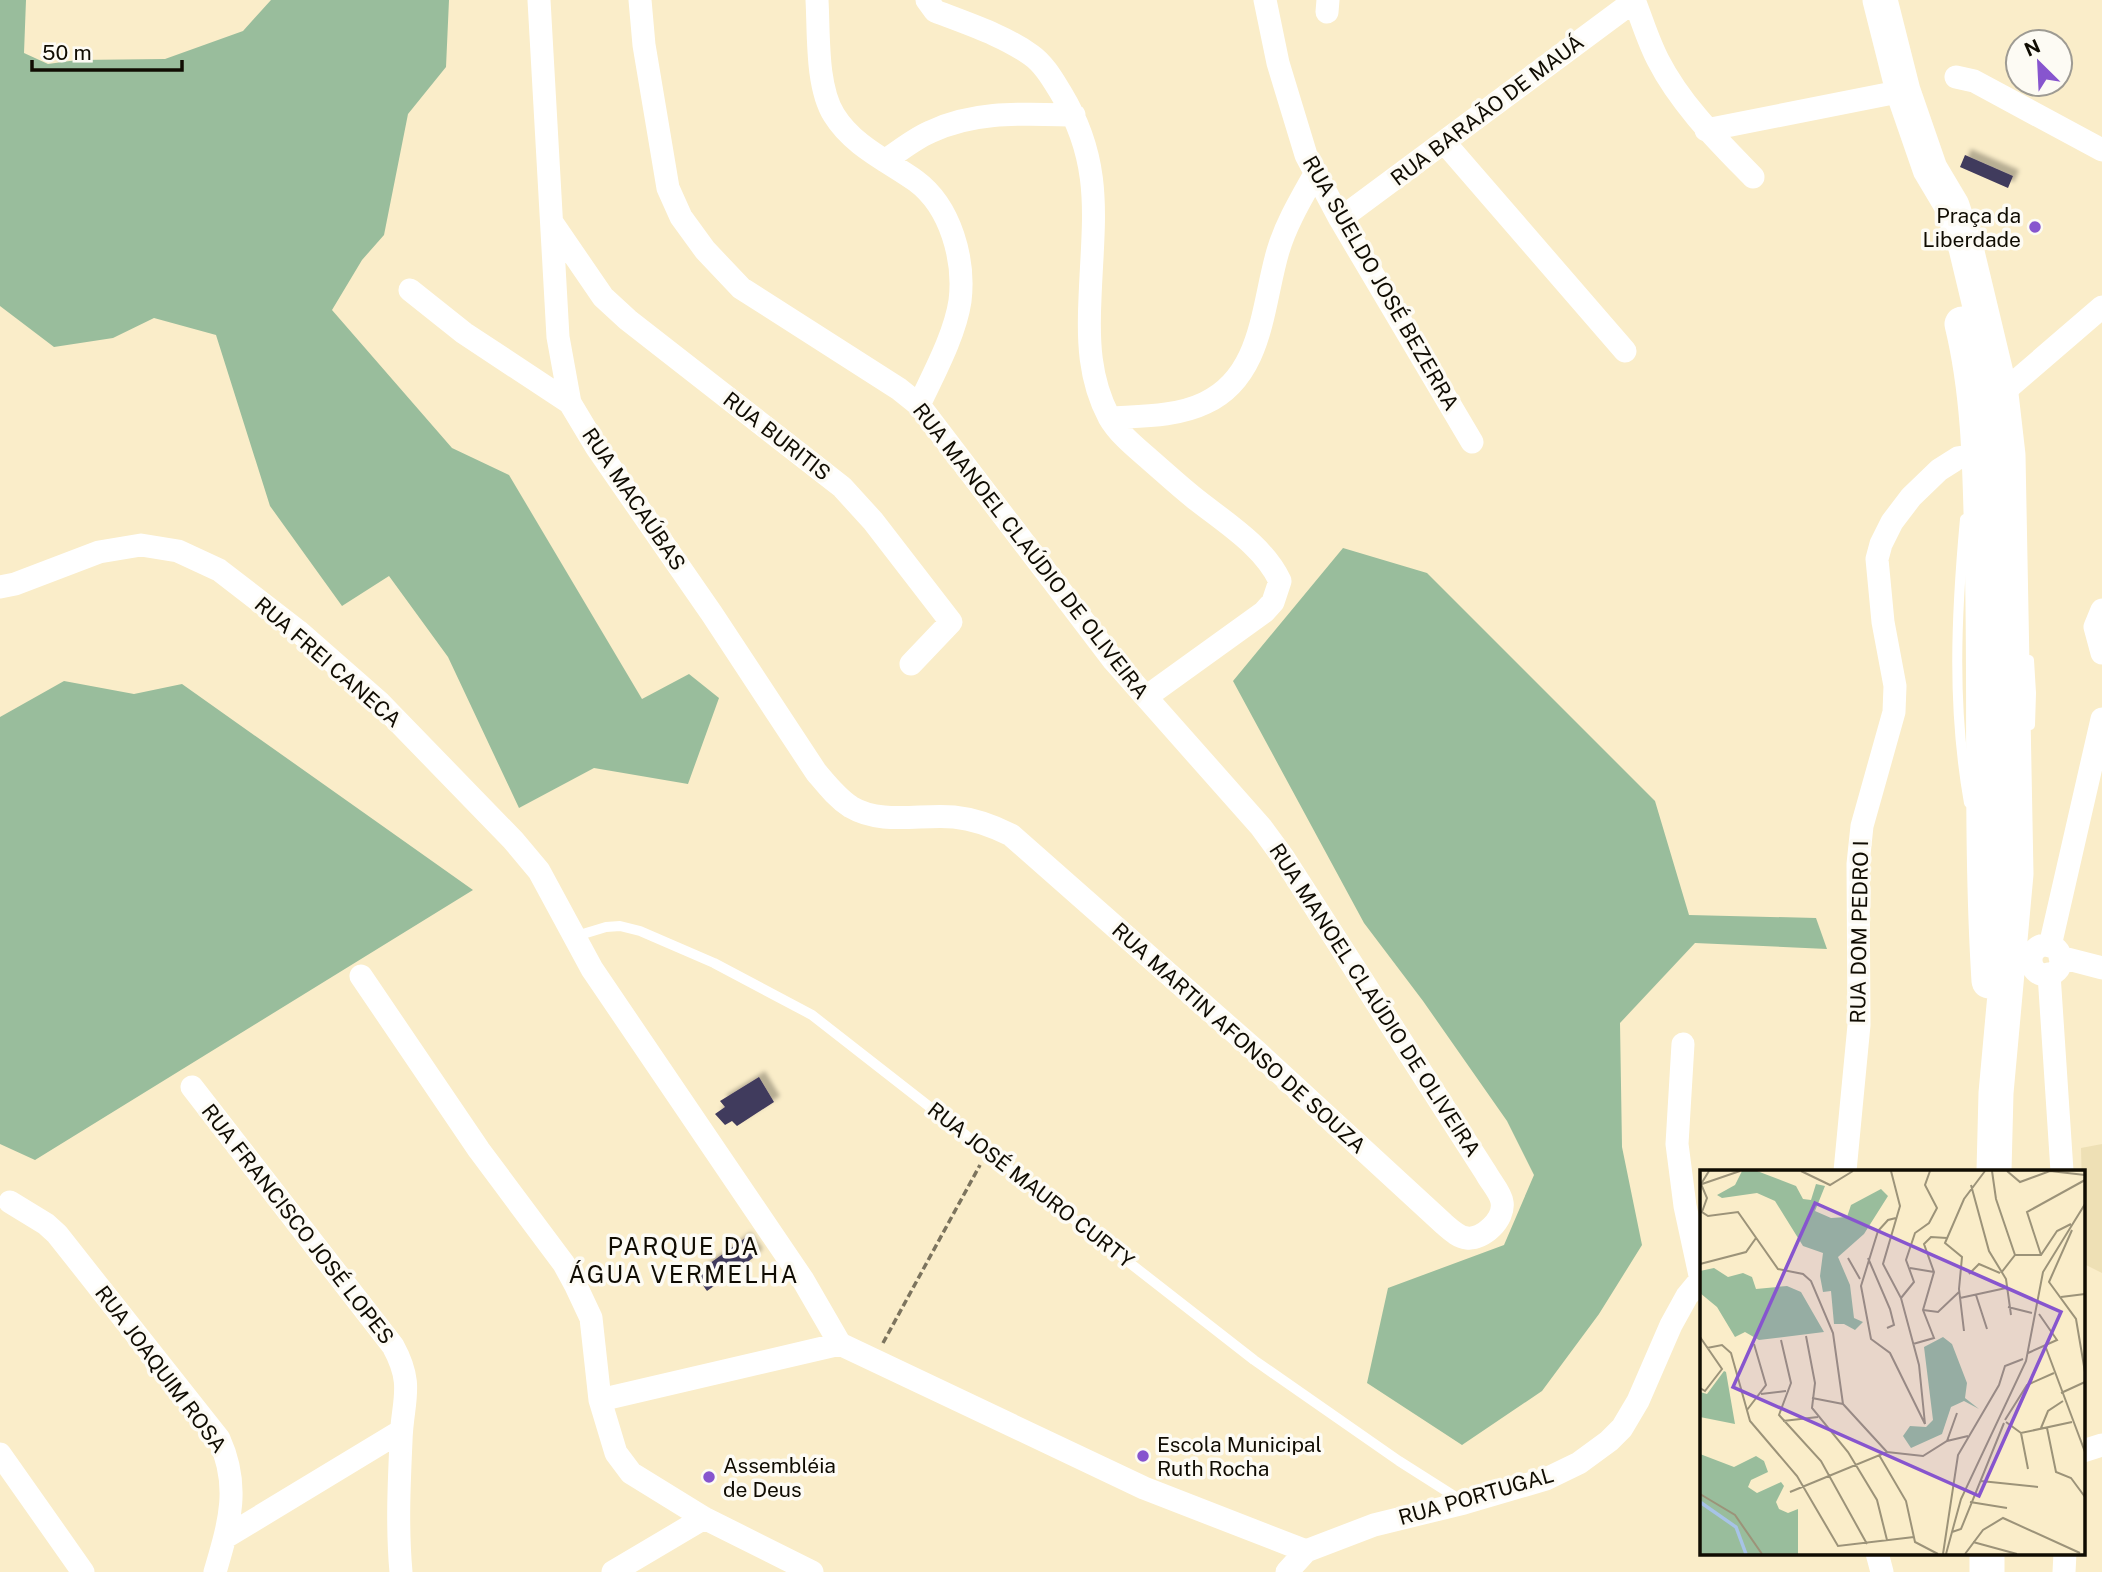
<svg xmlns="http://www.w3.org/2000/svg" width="2102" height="1572" font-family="'Public Sans',sans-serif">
  <defs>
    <filter id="shadow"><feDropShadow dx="6" dy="-6" stdDeviation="2" flood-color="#0004"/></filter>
  </defs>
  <rect width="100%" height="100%" fill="#faedc9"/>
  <!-- built -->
  <path fill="#eee0b5" d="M 2102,1144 L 2102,1273 L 2084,1264 L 2081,1148 Z"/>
  <!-- forest -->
  <path fill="#99bd9c" d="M 0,0 L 26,0 L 24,53 L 48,64 L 77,60 L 165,59 L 243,31 L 271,0 L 449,0 L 446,67 L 408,114 L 384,235 L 362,260 L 332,310 L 452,448 L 509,475 L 642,699 L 689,674 L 719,698 L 688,784 L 594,768 L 519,808 L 448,657 L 389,576 L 342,606 L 270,506 L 216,335 L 154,318 L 113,338 L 54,347 L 0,306 Z
    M 1343,548 L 1427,573 L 1655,801 L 1689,915 L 1816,918 L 1827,949 L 1695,943 L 1620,1023 L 1622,1147 L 1642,1245 L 1599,1314 L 1542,1391 L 1462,1445 L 1367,1383 L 1388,1288 L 1504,1245 L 1534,1175 L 1507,1121 L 1423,1001 L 1364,923 L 1233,681 Z
    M 64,681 L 134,694 L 182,684 L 473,890 L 35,1160 L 0,1144 L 0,717 Z"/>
  <!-- building -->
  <path fill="#413a5d" filter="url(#shadow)" d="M 1965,155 L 2013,176 L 2008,188 L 1960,167 Z
    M 759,1077 L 774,1102 L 737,1126 L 732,1121 L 725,1125 L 715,1114 L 725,1107 L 720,1101 Z
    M 745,1238 L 757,1255 L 707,1291 L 695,1274 Z"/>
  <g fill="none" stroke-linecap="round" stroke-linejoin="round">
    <!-- path -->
    <path stroke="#7c745e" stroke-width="3.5" stroke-dasharray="7 3.5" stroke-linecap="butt" d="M 883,1343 L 980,1165"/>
    <!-- service -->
    <path stroke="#fff" stroke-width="10" d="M 1965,519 C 1956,616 1952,707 1969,803
      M 2029,660 L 2031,693 L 2030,725
      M 573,937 L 606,927 L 620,926 L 640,931 L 714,963 L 812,1015 L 1254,1360 L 1399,1461 L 1462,1501"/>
    <!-- minor -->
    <path stroke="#fff" stroke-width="23" d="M 539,0 L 558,337 L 570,403 L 597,448 L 712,614 L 816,772 C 827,785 837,798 851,807 C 881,825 920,814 954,817 C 974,819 993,826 1011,835 L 1256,1051 L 1444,1224 C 1451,1230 1458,1237 1467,1238 C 1483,1240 1505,1219 1502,1202 C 1501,1193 1490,1181 1486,1173 L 1283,857 L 1261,827 L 1114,661 L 919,405 L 899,389 L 741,288 L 705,250 L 681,217 L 668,188 L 644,45 L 640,0
      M 817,0 C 819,34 816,86 834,115 C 853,146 888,161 916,181 C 951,207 965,260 960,301 C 955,335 933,375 919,405
      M 927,0 L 935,11 C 968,24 1003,35 1031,55 C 1044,64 1053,80 1061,93 C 1104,164 1093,219 1090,298 C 1088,340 1089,379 1109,417 C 1118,433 1135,447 1149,459 C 1164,472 1178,485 1193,497 C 1224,522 1263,545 1280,581 L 1273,602 L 1264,612 L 1146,697
      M 1265,0 L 1278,63 L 1306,155 L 1340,219 L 1472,442
      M 1634,0 C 1642,20 1648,41 1658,60 C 1681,105 1718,141 1753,177
      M 1327,12 L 1328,0
      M 1956,77 L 1974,81 L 2102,150
      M 1706,130 L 1903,91
      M 1444,142 L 1625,351
      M 885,161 C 899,151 914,139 930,132 C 975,110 1026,114 1074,115
      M 1340,219 L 1634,1
      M 553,224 L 603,297 L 628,320 L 842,487 L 873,521 L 951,622 L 911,664
      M 410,290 L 464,333 L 570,403
      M 2001,394 L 2102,307
      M 1110,418 C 1140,416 1176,417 1205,403 C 1263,376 1262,305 1278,251 C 1286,224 1301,199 1315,174
      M 0,587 L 15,584 L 99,552 L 141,545 L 178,551 L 219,570 L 298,631 L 380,703 L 513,840 L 539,871 L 592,969 L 803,1280 L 840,1344 L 1144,1488 L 1306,1551
      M 2102,610 L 2095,627 L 2102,653
      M2031 960a15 15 0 1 1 30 0a15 15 0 1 1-30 0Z
      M 2050,946 L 2102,719
      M 2060,957 L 2102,968
      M 2049,974 L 2062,1171
      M 361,976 L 479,1150 L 564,1264 L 576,1286 L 591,1318 L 600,1400 L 616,1453 L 631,1473 L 704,1518 L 812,1572
      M 1683,1044 L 1677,1144 L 1685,1206 L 1701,1280
      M 192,1087 L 393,1346 C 415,1386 402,1401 401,1441 C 399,1485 397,1528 401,1572
      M 1845,1171 L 1859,1025 L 1858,864 L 1862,826 L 1894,712 L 1895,686 L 1883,622 L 1877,559 L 1881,544 L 1892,522 L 1911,497 L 1939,470 L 1958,458 L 1979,455
      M 10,1202 L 46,1224 L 57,1234 L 219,1439 C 241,1487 229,1524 215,1572
      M 600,1400 L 840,1344
      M 2083,1451 L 2102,1445
      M 0,1454 L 83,1572
      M 226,1537 L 401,1431
      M 1877,1553 L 1882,1572
      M 613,1572 L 704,1518
      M 1287,1572 L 1306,1551 L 1374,1525 L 1464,1503 L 1546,1479 L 1579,1463 L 1609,1441 L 1622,1428 L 1638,1401 L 1671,1325 L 1687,1296 L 1701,1279
      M 2064,1572 L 2065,1553"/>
    <!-- primary -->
    <path stroke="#fff" stroke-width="35" d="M 1880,0 L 1903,91 L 1930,169 L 1952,206 L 1966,248 L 2001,394 L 2008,455 L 2016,874 L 1996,1093 L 1994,1171
      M 1962,324 C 1980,398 1980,476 1982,551 C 1986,694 1980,838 1989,981
      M 1987,1572 L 1987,1553"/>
  </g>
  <!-- markers -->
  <g fill="#8755ce" stroke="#fdfbf4" stroke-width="2.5">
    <circle cx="2035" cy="227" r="7"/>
    <circle cx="1143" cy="1456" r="7"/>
    <circle cx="709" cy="1477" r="7"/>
  </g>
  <g text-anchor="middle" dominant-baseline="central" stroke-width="7" stroke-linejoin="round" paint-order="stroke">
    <!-- street labels -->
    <g font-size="21" fill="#100c02" stroke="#fdfbf4">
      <text transform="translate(1487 110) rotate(-37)">RUA BARAÃO DE MAUÁ</text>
      <text transform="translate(1381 283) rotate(60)">RUA SUELDO JOSÉ BEZERRA</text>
      <text transform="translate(777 436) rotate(38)">RUA BURITIS</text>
      <text transform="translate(634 499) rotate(56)">RUA MACAÚBAS</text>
      <text transform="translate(1031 551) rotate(52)">RUA MANOEL CLAÚDIO DE OLIVEIRA</text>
      <text transform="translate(328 662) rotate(41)">RUA FREI CANECA</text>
      <text transform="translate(1859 932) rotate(-89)">RUA DOM PEDRO I</text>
      <text transform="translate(1375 1000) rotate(57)">RUA MANOEL CLAÚDIO DE OLIVEIRA</text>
      <text transform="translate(1239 1038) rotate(42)">RUA MARTIN AFONSO DE SOUZA</text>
      <text transform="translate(1031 1185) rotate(38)">RUA JOSÉ MAURO CURTY</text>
      <text transform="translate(298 1224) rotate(52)">RUA FRANCISCO JOSÉ LOPES</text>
      <text transform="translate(161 1369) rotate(53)">RUA JOAQUIM ROSA</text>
      <text transform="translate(1476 1496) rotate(-16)">RUA PORTUGAL</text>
    </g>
    <!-- poi labels -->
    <g font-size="21" fill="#100c02" stroke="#fdfbf4" text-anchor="start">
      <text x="2021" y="215" text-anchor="end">Praça da<tspan x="2021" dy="24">Liberdade</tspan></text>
      <text x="1157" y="1444">Escola Municipal<tspan x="1157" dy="24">Ruth Rocha</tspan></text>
      <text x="723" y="1465">Assembléia<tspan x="723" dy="24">de Deus</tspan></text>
    </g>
    <!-- quarter labels -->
    <g font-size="24" letter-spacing="2" fill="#100c02" stroke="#fdfbf4">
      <text x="684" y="1246">PARQUE DA<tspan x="684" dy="28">ÁGUA VERMELHA</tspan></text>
    </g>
  </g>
  <!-- overview -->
  <g transform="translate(1700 1170)">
    <rect width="385" height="385" fill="#faedc9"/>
    <path d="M 42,1 L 57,1 L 96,16 L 103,29 L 111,30 L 116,14 L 125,16 L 115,41 L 131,48 L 147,47 L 151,35 L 181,19 L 188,26 L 164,64 L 138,87 L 150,115 L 154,148 L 163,152 L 155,160 L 144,154 L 134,154 L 131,121 L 123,122 L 120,106 L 123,83 L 103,76 L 75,31 L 57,23 L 22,28 L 17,25 L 35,15 ZM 14,98 L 28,107 L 43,103 L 52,107 L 56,119 L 87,116 L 101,122 L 124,162 L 59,170 L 45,162 L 35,167 L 17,137 L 0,123 L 0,101 ZM 243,167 L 252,174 L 267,213 L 265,228 L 279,239 L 264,231 L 251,237 L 242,264 L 211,278 L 203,266 L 210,256 L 226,257 L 233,250 L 224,177 ZM 24,201 L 26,202 L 35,254 L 0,247 L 0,222 L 7,224 ZM 0,284 L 34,297 L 56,286 L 64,291 L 68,302 L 51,310 L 48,317 L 57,323 L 81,312 L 84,316 L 76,332 L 79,339 L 88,343 L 98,339 L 98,384 L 0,384 Z" fill="#99bd9c"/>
    <path fill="none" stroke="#a7c3e7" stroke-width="3.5" d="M 0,332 L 36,357 L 46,384"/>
    <path fill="none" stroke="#9c9379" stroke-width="2" d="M 9,1 L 1,14 L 7,28 L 2,42 L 8,46 L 38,42 L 78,99 L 103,104 L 111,111 L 133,163 L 143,234 L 187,282M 101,1 L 130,15 L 153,1M 191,1 L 200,36 L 183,94 L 201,128 L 219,195 L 225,254M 292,1 L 296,29 L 315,85M 307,1 L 320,12 L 350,1 L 385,5M 2,14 L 40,1M 271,15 L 289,81 L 306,109 L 311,145M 196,48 L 188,50 L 178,61 L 161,116 L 171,169 L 190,183 L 225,254M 372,60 L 349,112 L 376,149 L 385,202M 315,85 L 341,85 L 357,61 L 371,54M 341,85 L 327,42 L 385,10M 148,88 L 160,109M 168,88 L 190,139 L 194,155 L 187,158M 0,94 L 46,82 L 56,68M 210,98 L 234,102M 301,103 L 315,85M 269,104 L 279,94 L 300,103M 276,125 L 287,159M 361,127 L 385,124M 201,128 L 214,112 L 206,90 L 215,63 L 229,53 L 237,38 L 225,15 L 230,1M 260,128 L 306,118M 308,137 L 332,143M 223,140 L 238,142 L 259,122M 264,161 L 259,119 L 262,87 L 245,73 L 264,29 L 285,1M 106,166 L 115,213 L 112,238 L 148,282 L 177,330 L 187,370M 0,167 L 22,199 L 5,221 L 0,218M 81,170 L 91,213 L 79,245 L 121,291 L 167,374M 213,174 L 234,168 L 223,140 L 234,102 L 224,74 L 231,67 L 247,68M 7,178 L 22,175 L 31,183 L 50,251 L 97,306 L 138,376 L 214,367M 346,178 L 385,282M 328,183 L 357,170 L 339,144M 361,223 L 385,212M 61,224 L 86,221M 112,228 L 143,234M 47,240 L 66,215 L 54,174M 305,250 L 327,215 L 354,203M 83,251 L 118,247M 306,252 L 321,263 L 372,252M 341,258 L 348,241 L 363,231M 347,258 L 356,302 L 371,308 L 385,327M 321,263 L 328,299M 247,271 L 257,243M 179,285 L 206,331 L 215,372 L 238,384M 281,311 L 338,317M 90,322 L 187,282 L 223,286 L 247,271 L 268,266M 0,324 L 35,345 L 62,384M 270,332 L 307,338M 252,362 L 261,359 L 304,253M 273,372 L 317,384M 243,384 L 258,285 L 299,215 L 305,196 L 323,189M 246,384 L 261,329 L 326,191 L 343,102 L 385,34M 265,384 L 283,360 L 303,348 L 380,383"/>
    <path fill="#8755ce" fill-opacity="0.15" stroke="#8755ce" stroke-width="3.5" d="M 115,33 L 361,142 L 279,326 L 33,217 Z"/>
    <rect width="385" height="385" fill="none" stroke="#100c02" stroke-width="3.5"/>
  </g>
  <!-- north arrow -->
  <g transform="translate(2039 63) rotate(336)"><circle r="33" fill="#fdfbf4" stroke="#9e9b93" stroke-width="2"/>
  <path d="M0-5L12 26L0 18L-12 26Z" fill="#8755ce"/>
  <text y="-10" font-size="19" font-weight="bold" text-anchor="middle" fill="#100c02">N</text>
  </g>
  <!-- scale -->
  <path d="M32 60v10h150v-10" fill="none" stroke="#100c02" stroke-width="3.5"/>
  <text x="42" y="60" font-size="21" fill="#100c02" stroke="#fdfbf4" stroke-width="5" paint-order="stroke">50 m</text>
</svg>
